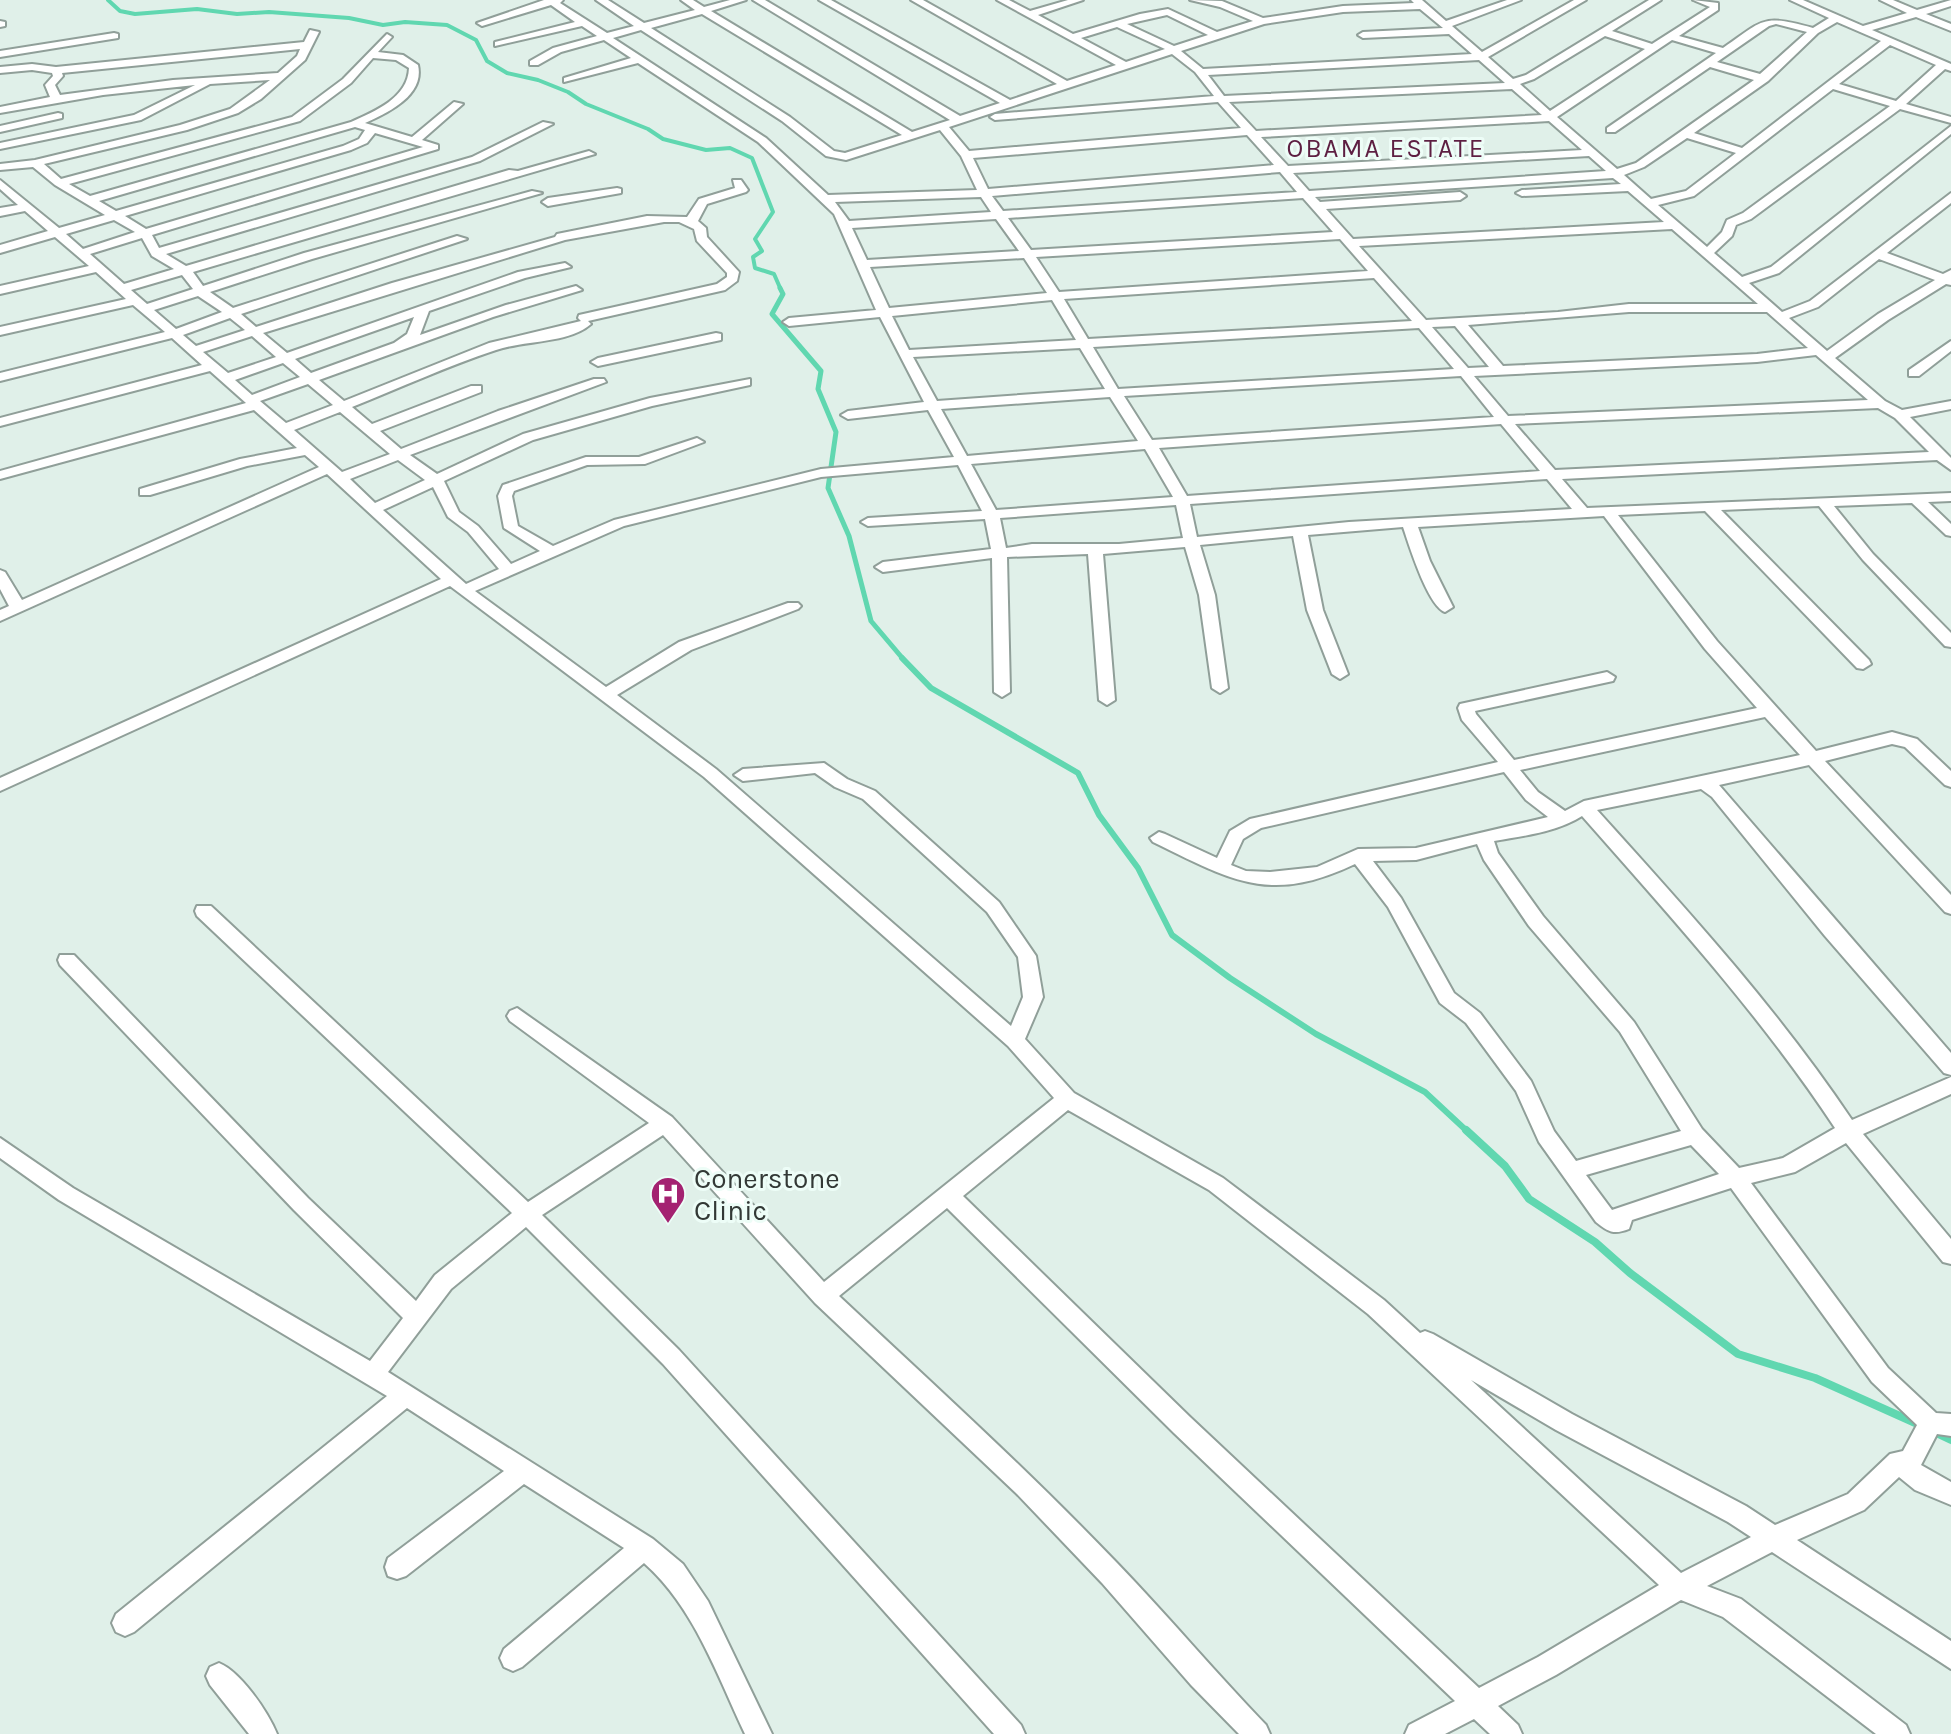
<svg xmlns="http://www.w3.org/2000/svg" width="1951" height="1734" font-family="Karla,sans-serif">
  <rect width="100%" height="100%" fill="#e0f0e9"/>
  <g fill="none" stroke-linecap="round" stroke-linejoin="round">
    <!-- stream-far3 -->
    <path stroke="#60d7b0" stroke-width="4" d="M 108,0 L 120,11 L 135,14 L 197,9 L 237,14 L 269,12 L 349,18 L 383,25 L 405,22 L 447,25 L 476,40 L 487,61 L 507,73 L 538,80 L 568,92 L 586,104 L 648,129 L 663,139 L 706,150 L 730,148 L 752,158 L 773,212 L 755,239 L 762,251 L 753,257 L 755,268 L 774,274 L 781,290"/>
    <!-- stream-far2 -->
    <path stroke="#60d7b0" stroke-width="5" d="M 780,288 L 783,294 L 772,314 L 821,371 L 818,389 L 836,432 L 828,488 L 849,536 L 871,621 L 904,660"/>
    <!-- stream-far1 -->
    <path stroke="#60d7b0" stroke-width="6" d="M 902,658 L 931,688 L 1078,773 L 1099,815 L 1138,868 L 1172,935 L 1230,978 L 1316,1034 L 1425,1092 L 1468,1132"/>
    <!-- stream -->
    <path stroke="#60d7b0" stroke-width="8" d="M 1466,1130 L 1505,1166 L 1529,1199 L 1595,1242 L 1630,1273 L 1738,1354 L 1815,1378 L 1922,1426
      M 1932,1431 L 1951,1440"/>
    <defs>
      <path id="street" d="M 544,0 L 563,0 L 560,3 L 607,33 L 634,26 L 596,0 L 608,0 L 644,23 L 695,10 L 681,0 L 693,0 L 704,7 L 730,0 L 746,0 L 711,11 L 912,132 L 950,120 L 753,0 L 765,0 L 960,116 L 1000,103 L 819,0 L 831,0 L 1010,100 L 1057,84 L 911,0 L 923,0 L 1067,81 L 1116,65 L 997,0 L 1009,0 L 1030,11 L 1068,0 L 1083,0 L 1038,15 L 1073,34 L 1140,14 L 1168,9 L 1217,32 L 1253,21 L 1220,7 L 1190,0 L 1222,1 L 1263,18 L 1343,6 L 1414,3 L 1411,0 L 1422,0 L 1446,21 L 1507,0 L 1521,0 L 1452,26 L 1482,52 L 1574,0 L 1586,0 L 1488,57 L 1513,79 L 1526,75 L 1649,0 L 1661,0 L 1612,31 L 1652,44 L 1710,7 L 1693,0 L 1718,3 L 1718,10 L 1679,36 L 1723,48 C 1765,19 1761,14 1813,28 L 1829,18 L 1790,0 L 1803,0 L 1863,26 L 1907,13 L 1880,0 L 1893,0 L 1917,10 L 1951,0 L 1951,6 L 1926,14 L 1951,24 L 1951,31 L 1916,17 L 1872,30 L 1951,64 L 1951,71 L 1945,69 L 1906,104 L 1951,117 L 1951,123 L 1900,109 L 1751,219 L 1736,225 L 1732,236 L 1714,253 L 1742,277 L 1771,267 L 1951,126 L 1951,134 L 1779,273 L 1749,283 L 1782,312 L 1810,301 L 1951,193 L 1951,203 L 1887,253 L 1943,274 L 1951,270 L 1951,285 L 1946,284 L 1888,320 L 1835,358 L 1885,401 L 1902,410 L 1951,401 L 1951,409 L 1910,417 L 1951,458 L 1951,470 L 1937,460 L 1562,479 L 1587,508 L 1951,493 L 1951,501 L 1928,502 L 1951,524 L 1951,536 L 1946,535 L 1912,503 L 1834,506 L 1873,554 L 1951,633 L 1951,647 L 1945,646 L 1863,560 L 1819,506 L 1721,510 L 1869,660 L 1871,664 L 1863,669 L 1857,668 L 1705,511 L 1618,515 L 1717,641 L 1816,751 L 1892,732 L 1917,739 L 1951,771 L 1951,787 L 1945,785 L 1905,747 L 1892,744 L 1825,761 L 1951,895 L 1951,914 L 1945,912 L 1809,765 L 1719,785 L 1951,1053 L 1951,1075 L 1944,1073 L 1825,936 L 1712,797 L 1701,789 L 1597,810 C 1687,910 1777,1008 1852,1120 L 1951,1077 L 1951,1094 L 1863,1134 L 1951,1239 L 1951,1264 L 1943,1262 L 1846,1143 L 1795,1172 L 1751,1183 L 1888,1368 L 1936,1413 L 1951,1414 L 1951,1436 L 1937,1434 L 1921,1465 L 1951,1482 L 1951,1505 L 1915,1490 L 1899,1477 L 1864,1510 L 1797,1540 L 1951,1641 L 1951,1669 L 1772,1552 L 1707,1586 L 1741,1599 L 1906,1725 L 1910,1734 L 1876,1734 L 1723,1617 L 1681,1600 L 1556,1675 L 1498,1706 L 1518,1725 L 1522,1734 L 1490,1734 L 1474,1719 L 1445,1734 L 1405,1734 L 1409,1725 L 1455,1701 L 1174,1433 L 947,1208 L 839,1296 C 933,1384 1028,1470 1117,1563 C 1168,1616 1215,1672 1266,1725 L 1270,1734 L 1239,1734 L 1191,1685 L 1102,1583 L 1017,1494 L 815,1303 L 663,1135 L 542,1215 L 679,1350 L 1021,1725 L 1025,1734 L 994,1734 L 663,1364 L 526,1227 L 451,1289 L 388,1372 L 653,1539 L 683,1564 L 708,1601 L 772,1734 L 745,1734 C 717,1675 694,1607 644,1563 L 522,1667 L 513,1671 L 504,1667 L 500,1658 L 504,1649 L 624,1548 L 524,1484 L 406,1576 L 397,1579 L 388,1576 L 385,1567 L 388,1558 L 504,1471 L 407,1408 L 134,1632 L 125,1636 L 116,1632 L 112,1623 L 116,1614 L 387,1396 L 59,1200 L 0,1158 L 0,1138 L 73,1188 L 370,1361 L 403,1318 L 294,1210 L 60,965 L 58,960 L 60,955 L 74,955 L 308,1198 L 416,1301 L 435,1275 L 512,1213 L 197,916 L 195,911 L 197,906 L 211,906 L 528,1202 L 649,1123 L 510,1021 L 507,1016 L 510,1011 L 517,1008 L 672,1117 L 824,1282 L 1054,1098 L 1008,1046 L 704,777 L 450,586 L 0,791 L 0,778 L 441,579 L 327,474 L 0,621 L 0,610 L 9,606 L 0,589 L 0,570 L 5,572 L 22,600 L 319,467 L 305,455 L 247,466 L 150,495 L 140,495 L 140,489 L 240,459 L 297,448 L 254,410 L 0,479 L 0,471 L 246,403 L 210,371 L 0,426 L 0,418 L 202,365 L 172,338 L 0,381 L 0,373 L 165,332 L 133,305 L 0,335 L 0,327 L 126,299 L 96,272 L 0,294 L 0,286 L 89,266 L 55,237 L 0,253 L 0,245 L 48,231 L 25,211 L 0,216 L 0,208 L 18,205 L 0,189 L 0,180 L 59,228 L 105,215 L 55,185 L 33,167 L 0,170 L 0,164 L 35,160 L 180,125 L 230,109 L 270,80 L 210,84 L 141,120 L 0,149 L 0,143 L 134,115 L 195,85 L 103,95 L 0,113 L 0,107 L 50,97 L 45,85 L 53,76 L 52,73 L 32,70 L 0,73 L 0,67 L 32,64 L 56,67 L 304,42 L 310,30 L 319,32 L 305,60 L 261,99 L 238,113 L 187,130 L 44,164 L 61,179 L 292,117 L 343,79 L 387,34 L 392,37 L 378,52 L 403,55 L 418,65 C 425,95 388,113 365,123 L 412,137 L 454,102 L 463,104 L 422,140 L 438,145 L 438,149 L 152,235 L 159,248 L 472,157 L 543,122 L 553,124 L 480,161 L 166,254 L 186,266 L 509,170 L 518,171 L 589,151 L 595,154 L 193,272 L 203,286 L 304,253 L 532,191 L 542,193 L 312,259 L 210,292 L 233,308 L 457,236 L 467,239 L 241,314 L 256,327 L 392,283 L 555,237 L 557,234 L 647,216 L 687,217 L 699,199 L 735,188 L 733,180 L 741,180 L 748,190 L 746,192 L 707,204 L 698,221 L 706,228 L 707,237 L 739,272 L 737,281 L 725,290 L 588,321 L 591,324 C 568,344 525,340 496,350 C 447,366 400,388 352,407 L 372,424 L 471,386 L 481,386 L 481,392 L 380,431 L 401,449 L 498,411 L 594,379 L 604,379 L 606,382 L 410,455 L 437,474 L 523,434 L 650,398 L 750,379 L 750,385 L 652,406 L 533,440 L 444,481 L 459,512 L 478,526 L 511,564 L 540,551 L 504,528 L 498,496 L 503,485 L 586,457 L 639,457 L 697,438 L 704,442 L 645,464 L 587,465 L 514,491 L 512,496 L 518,526 L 553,546 L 614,520 L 821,469 L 954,457 L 928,410 L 848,419 L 841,415 L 848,411 L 924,402 L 880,317 L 789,326 L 783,322 L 789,318 L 876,310 L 834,214 L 758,142 L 638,63 L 564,82 L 564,78 L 631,58 L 604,40 L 561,52 L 538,65 L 530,65 L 530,61 L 553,48 L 597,36 L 582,26 L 495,46 L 495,42 L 575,22 L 551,5 L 482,26 L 477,23 ZM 1420,9 L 1443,28 L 1363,32 L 1358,35 L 1363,38 L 1449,34 L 1472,54 L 1203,69 L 1181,51 L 1264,24 L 1343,12 ZM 702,14 L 902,135 L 845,153 L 834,151 L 790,117 L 651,28 ZM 1167,15 L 1208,35 L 1174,46 L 1127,24 ZM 1837,22 L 1881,41 L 1742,148 L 1694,133 L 1768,81 L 1818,33 ZM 1776,24 L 1807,32 L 1760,74 L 1717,62 L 1769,26 ZM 1117,27 L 1165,49 L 1126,62 L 1081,38 ZM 641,30 L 782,121 L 826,156 L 846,160 L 940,130 L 961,156 L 977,190 L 828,195 L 766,138 L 613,38 ZM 1605,36 L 1645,49 L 1550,111 L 1520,84 L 1534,79 ZM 1672,40 L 1716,53 L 1607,128 L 1607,132 L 1615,132 L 1710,67 L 1754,80 L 1636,163 L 1617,169 L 1557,117 ZM 1890,45 L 1936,65 L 1896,101 L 1839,84 ZM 300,49 L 297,56 L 278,73 L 173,80 L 60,95 L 55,85 L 63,76 L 62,73 ZM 1172,54 L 1195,72 L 1214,96 L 995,114 L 990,117 L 995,120 L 1218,102 L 1241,128 L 969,151 L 949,127 ZM 373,58 L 396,60 L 409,68 C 408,98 375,111 351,122 L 90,196 L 69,184 L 300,121 L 351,83 ZM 1479,60 L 1505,83 L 1224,96 L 1208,75 ZM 1512,89 L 1542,115 L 1256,131 L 1229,102 ZM 1833,89 L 1890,106 L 1743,213 L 1727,220 L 1722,232 L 1707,247 L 1658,205 L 1694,196 ZM 1549,121 L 1582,150 L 1288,166 L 1261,137 ZM 355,127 L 365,130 L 359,139 L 343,146 L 116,211 L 99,201 ZM 375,133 L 423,147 L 146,229 L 125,216 L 351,150 L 367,143 ZM 1247,135 L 1274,165 L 988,189 L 973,158 ZM 1687,138 L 1736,153 L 1686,191 L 1651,199 L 1624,175 L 1644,167 ZM 1589,156 L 1606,171 L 1309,191 L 1293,173 ZM 1280,172 L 1297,192 L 1003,211 L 992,196 ZM 1613,178 L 1621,184 L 1522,190 L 1516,193 L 1522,196 L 1628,191 L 1664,222 L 1353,239 L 1326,209 L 1460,200 L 1466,196 L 1460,192 L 1320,202 L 1315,197 ZM 981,197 L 991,212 L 849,221 L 835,202 ZM 1303,198 L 1333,232 L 1031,250 L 1008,218 ZM 996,219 L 1019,251 L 867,260 L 852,228 ZM 114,220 L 135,232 L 83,249 L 66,234 ZM 664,222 L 679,222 L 694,229 L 697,241 L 727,273 L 727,277 L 717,284 L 579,315 L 578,318 L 581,321 L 489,343 L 344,401 L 319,380 L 493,317 L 582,290 L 576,286 L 506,305 L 420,335 L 429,311 L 525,278 L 571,267 L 565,263 L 518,272 L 287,353 L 263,333 L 565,240 ZM 1672,229 L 1758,304 L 1629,304 L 1558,312 L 1426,320 L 1359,246 ZM 142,238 L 152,256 L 174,269 L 124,284 L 90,254 ZM 1340,239 L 1368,271 L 1059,292 L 1036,257 ZM 1024,258 L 1047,293 L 889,308 L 870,267 ZM 1879,259 L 1935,280 L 1878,314 L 1827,351 L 1789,318 L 1818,307 ZM 182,275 L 193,289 L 147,304 L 131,290 ZM 1374,278 L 1412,321 L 1088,339 L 1064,299 ZM 198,296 L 222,312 L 176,329 L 154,310 ZM 1052,300 L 1076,340 L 909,350 L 892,316 ZM 1629,312 L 1767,312 L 1808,348 L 1757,354 L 1503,366 L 1468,325 ZM 414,317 L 407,334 L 394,343 L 311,373 L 295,359 ZM 230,318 L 245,330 L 196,346 L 183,335 ZM 1455,326 L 1489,367 L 1468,368 L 1432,327 ZM 1419,328 L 1454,369 L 1118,389 L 1093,347 ZM 252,336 L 276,357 L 228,373 L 203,352 ZM 1080,348 L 1105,389 L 937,401 L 913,357 ZM 1816,355 L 1868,400 L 1508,416 L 1474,376 L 1757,362 ZM 283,363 L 300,377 L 252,395 L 235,380 ZM 1461,376 L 1494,417 L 1152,440 L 1124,396 ZM 308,384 L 333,405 L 286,423 L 260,401 ZM 1110,397 L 1138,441 L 967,456 L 941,409 ZM 1878,408 L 1895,418 L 1929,452 L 1555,470 L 1515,424 ZM 340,412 L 390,454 L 342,472 L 294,430 ZM 1501,424 L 1540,471 L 1187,496 L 1159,448 ZM 1145,449 L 1173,497 L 996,510 L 971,464 ZM 398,460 L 425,480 L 375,503 L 350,479 ZM 958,465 L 982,511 L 868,518 L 861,522 L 868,526 L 985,519 L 991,549 L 883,562 L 875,567 L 883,572 L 992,558 L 994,692 L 1002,697 L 1010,692 L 1007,557 L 1088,554 L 1099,700 L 1107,705 L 1115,700 L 1103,554 L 1185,547 L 1199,595 L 1212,688 L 1220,693 L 1228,688 L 1215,595 L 1200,545 L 1293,536 L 1307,610 L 1332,674 L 1340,679 L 1348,674 L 1323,610 L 1308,535 L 1403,527 C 1409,545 1428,606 1445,612 L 1453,607 L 1430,561 L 1418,527 L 1604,516 L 1705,649 L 1757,708 L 1514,760 L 1476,714 L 1475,711 L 1613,681 L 1615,677 L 1607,672 L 1460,704 L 1458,708 L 1462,720 L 1498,762 L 1250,819 L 1230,831 L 1217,858 L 1165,834 L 1159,832 L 1150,838 L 1153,842 C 1231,880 1269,905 1355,864 L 1388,907 L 1440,1003 L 1466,1023 L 1516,1091 L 1539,1142 L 1596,1222 C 1608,1232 1614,1235 1629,1229 L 1632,1220 L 1731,1188 L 1872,1382 L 1917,1425 L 1903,1451 L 1890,1454 L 1848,1494 L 1775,1525 L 1746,1506 L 1572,1414 L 1433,1334 L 1425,1331 L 1420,1333 L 1384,1300 L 1223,1178 L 1074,1093 L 1025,1039 L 1043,997 L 1036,956 L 999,902 L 875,791 L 847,779 L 824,763 L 743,769 L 734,775 L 743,781 L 815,773 L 835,787 L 863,799 L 987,912 L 1018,957 L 1023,997 L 1011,1026 L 716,769 L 617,695 L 691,650 L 798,609 L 801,606 L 798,603 L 788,603 L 679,642 L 606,687 L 475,591 L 624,526 L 821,477 ZM 1547,479 L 1572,509 L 1349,522 L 1197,537 L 1190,504 ZM 433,487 L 448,517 L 468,532 L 499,569 L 466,584 L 383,510 ZM 1176,505 L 1183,538 L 1119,544 L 1032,544 L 1006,548 L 1000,518 ZM 1765,717 L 1800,755 L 1584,801 L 1565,811 L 1538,792 L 1520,770 ZM 1504,772 L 1526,800 L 1548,817 L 1416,848 L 1358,849 L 1317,867 L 1270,872 L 1246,871 L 1231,865 L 1243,839 L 1261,828 ZM 1582,816 C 1671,917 1761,1016 1835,1128 L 1783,1158 L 1739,1168 L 1702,1129 L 1634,1022 L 1543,916 L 1498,853 L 1494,841 C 1523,836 1557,832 1582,816 ZM 1477,844 L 1484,860 L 1529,926 L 1620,1032 L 1681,1131 L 1576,1161 L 1554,1131 L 1531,1081 L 1480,1013 L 1454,993 L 1401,898 L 1373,861 L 1416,860 ZM 1068,1110 L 1209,1190 L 1368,1314 L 1659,1585 L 1538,1657 L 1479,1688 L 1190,1417 L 963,1196 ZM 1691,1145 L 1719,1174 L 1612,1210 L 1586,1175 ZM 1471,1380 L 1556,1430 L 1728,1522 L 1751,1537 L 1681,1573 Z
        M 0,21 L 5,22 L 5,26 L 0,27 Z
        M 114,33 L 118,34 L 118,38 L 0,57 L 0,51 Z
        M 58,113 L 62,114 L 62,118 L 0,132 L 0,126 Z
        M 617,188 L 621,189 L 621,193 L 548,206 L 542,202 L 548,198 Z
        M 716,333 L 721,334 L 721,340 L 598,366 L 591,362 L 598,358 Z
        M 1951,341 L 1951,351 L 1919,376 L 1909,376 L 1909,370 Z
        M 219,1663 C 241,1672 268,1712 277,1734 L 249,1734 L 210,1685 L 206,1676 L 210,1667 Z"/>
    </defs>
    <!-- street casing -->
    <use href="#street" stroke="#909f99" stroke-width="4"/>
    <!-- street -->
    <use href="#street" fill="#fff" fill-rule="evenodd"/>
  </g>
  <!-- icons -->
  <defs>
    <symbol id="hospital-pin" viewBox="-11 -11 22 30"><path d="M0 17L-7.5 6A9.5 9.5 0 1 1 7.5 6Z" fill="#a42271" stroke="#edfdf7"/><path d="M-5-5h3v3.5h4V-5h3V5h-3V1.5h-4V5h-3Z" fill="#fff"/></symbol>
  </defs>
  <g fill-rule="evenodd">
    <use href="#hospital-pin" x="648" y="1174" width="40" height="54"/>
  </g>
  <g text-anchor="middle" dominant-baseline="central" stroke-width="6" stroke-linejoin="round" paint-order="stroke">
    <!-- far-quarter labels -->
    <g font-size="26" letter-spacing="2" fill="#5d1f42" stroke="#edfdf7">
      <text x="1386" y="148">OBAMA ESTATE</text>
    </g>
    <!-- poi labels -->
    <g font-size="28" fill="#333936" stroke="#edfdf7" text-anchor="start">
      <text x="694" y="1178">Conerstone<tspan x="694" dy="32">Clinic</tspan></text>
    </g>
  </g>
</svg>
